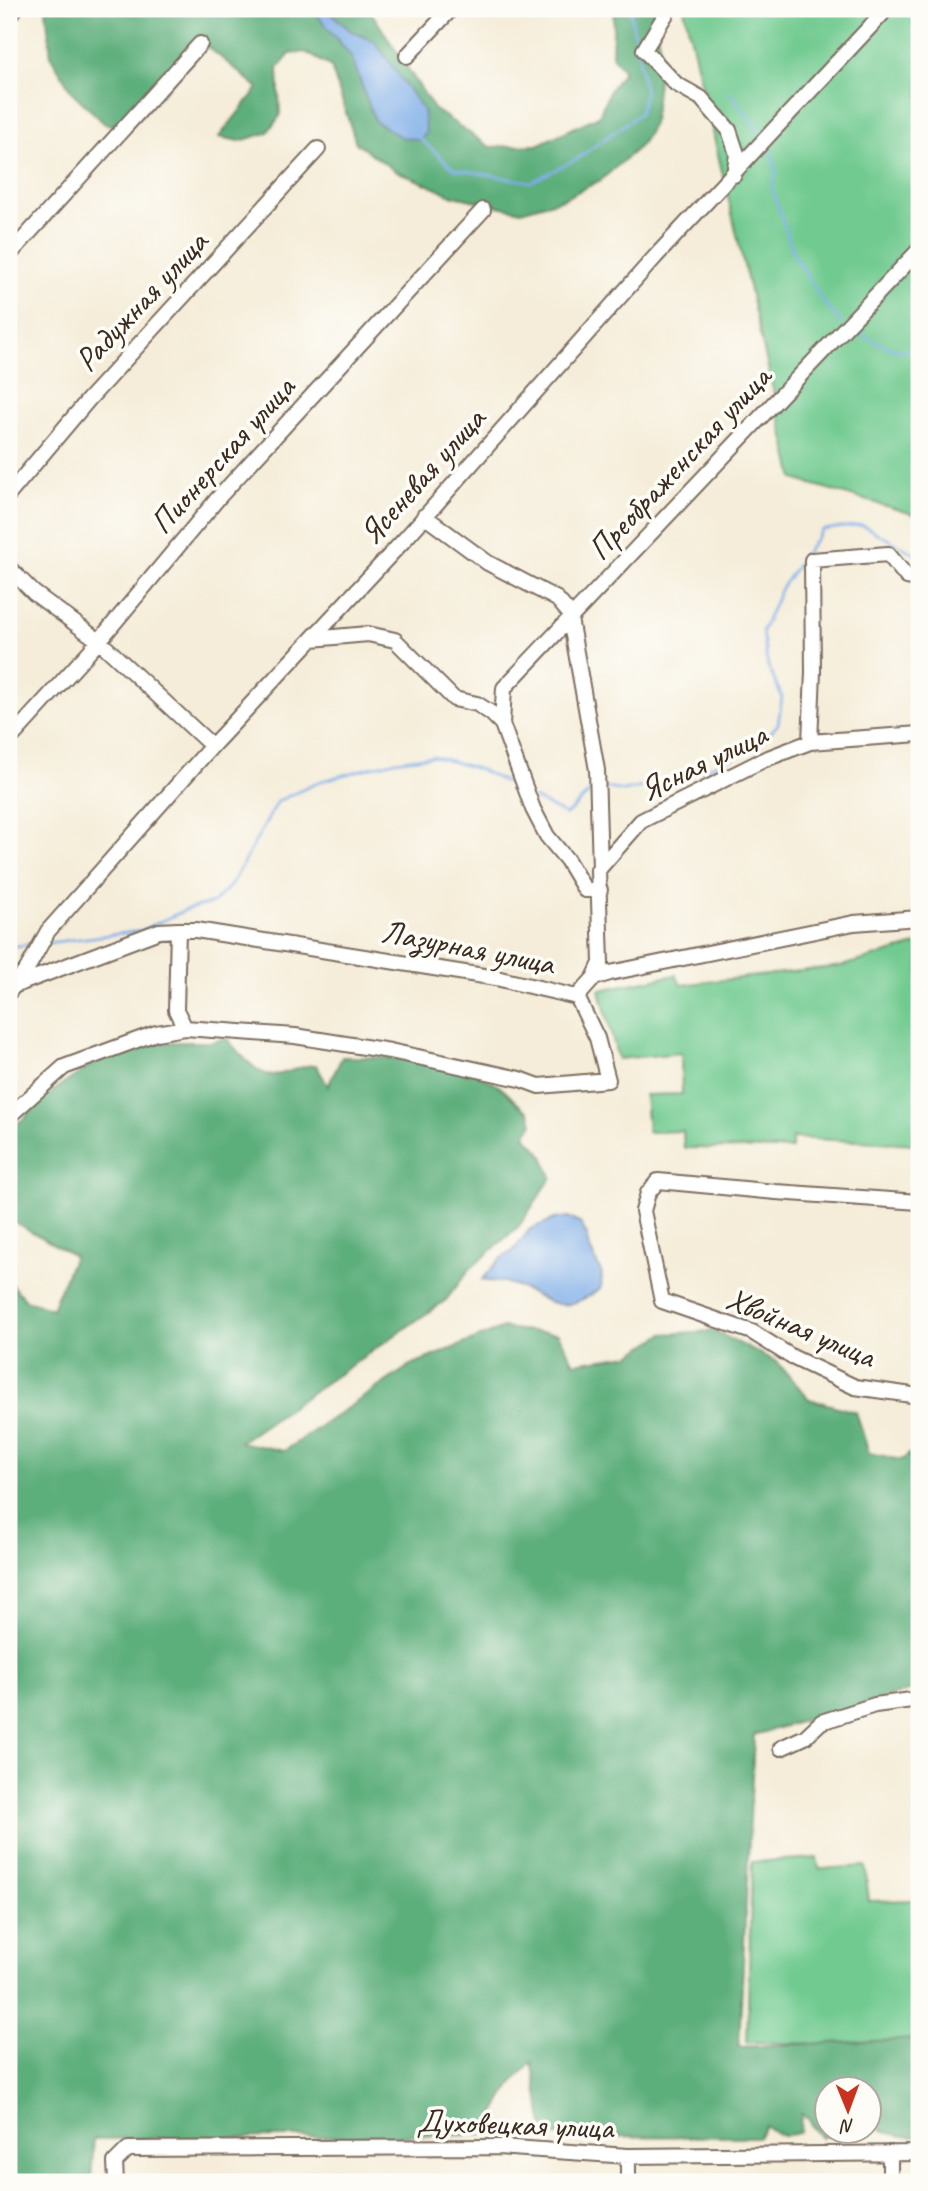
<svg xmlns="http://www.w3.org/2000/svg" width="928" height="2191" font-family="Caveat,sans-serif">
  <rect width="100%" height="100%" fill="#fdfcf7"/>
  <filter id="ink" filterUnits="userSpaceOnUse"><feTurbulence type="fractalNoise" baseFrequency=".0143" numOctaves="2"/><feDisplacementMap in="SourceGraphic" scale="14" xChannelSelector="R" yChannelSelector="G"/><feConvolveMatrix kernelMatrix="1 2 1 2 8 2 1 2 1" color-interpolation-filters="sRGB"/></filter>
  <filter id="wash" filterUnits="userSpaceOnUse"><feTurbulence type="fractalNoise" baseFrequency=".00686" numOctaves="4" result="noise"/><feDisplacementMap in="SourceGraphic" scale="28" xChannelSelector="R" yChannelSelector="G"/><feGaussianBlur stdDeviation="1.57" result="paint"/><feColorMatrix in="noise" values="0 0 0 0 0 0 0 0 0 0 0 0 0 0 0 0 0 1.4 0 .05"/><feComposite in="paint" operator="in"/></filter>
  <g filter="url(#wash)">
    <rect width="100%" height="100%" fill="#f5edd9"/>
    <!-- green -->
    <path fill="#71ca90" stroke="#567a57" stroke-width="2" d="M 684,9 L 919,9 L 919,516 L 794,479 Z
      M 919,944 L 919,1144 L 792,1138 L 792,1149 L 684,1148 L 683,1131 L 648,1132 L 645,1095 L 682,1094 L 681,1053 L 618,1059 L 600,990 L 676,975 L 681,985 L 842,966 Z
      M 817,1858 L 819,1869 L 865,1866 L 869,1901 L 919,1900 L 919,2038 C 863,2047 804,2043 747,2042 L 752,1862 Z"/>
    <!-- forest -->
    <path fill="#5cae7a" stroke="#4c6c4c" stroke-width="2" d="M 46,9 L 323,9 L 317,15 L 351,56 L 375,121 L 375,42 L 351,31 L 326,9 L 369,9 L 434,109 L 490,147 L 537,145 L 599,116 L 610,90 L 624,71 L 612,56 L 614,9 L 653,9 L 661,55 L 653,124 L 640,146 L 601,180 L 563,199 L 521,211 L 454,196 L 394,170 L 356,143 L 331,67 L 305,52 L 290,54 L 278,68 L 280,116 L 267,133 L 240,141 L 219,137 L 258,88 L 207,46 L 130,127 L 105,124 L 72,92 L 51,57 Z
      M 226,1038 C 237,1050 257,1076 273,1075 C 288,1074 300,1065 316,1065 L 328,1086 L 342,1057 C 390,1057 460,1058 500,1087 C 511,1095 516,1105 529,1112 L 533,1123 L 525,1136 L 541,1152 L 552,1177 L 519,1226 L 469,1270 L 446,1300 L 240,1442 L 284,1451 L 411,1365 L 503,1328 L 558,1334 L 574,1363 L 630,1355 L 663,1334 L 714,1331 L 777,1362 L 809,1399 L 856,1412 L 869,1453 L 902,1460 L 919,1446 L 919,1688 L 754,1735 L 739,2047 L 919,2039 L 919,2137 C 901,2137 883,2134 869,2122 L 869,2090 L 827,2090 L 827,2132 L 831,2133 L 821,2138 L 811,2125 L 809,2119 L 801,2113 L 800,2132 C 784,2137 778,2137 765,2126 L 758,2137 L 546,2136 L 532,2062 L 513,2082 L 482,2135 L 94,2139 L 91,2182 L 9,2182 L 9,1818 L 13,1817 L 9,1811 L 9,1282 L 26,1300 L 52,1309 L 74,1256 L 9,1219 L 9,1129 L 25,1118 L 40,1100 L 96,1062 L 148,1042 L 212,1042 Z"/>
    <!-- water -->
    <path fill="#7eade8" stroke="#5c6c83" stroke-width="2" d="M 323,9 L 326,9 L 351,31 L 375,42 L 423,110 L 426,134 L 419,140 L 401,137 L 375,121 L 351,56 L 317,15 Z
      M 568,1217 L 581,1224 L 587,1235 L 588,1245 L 602,1274 L 601,1288 C 554,1322 549,1295 504,1282 C 498,1281 489,1282 482,1280 L 499,1260 L 514,1250 L 530,1229 L 555,1219 Z"/>
    <g fill="none" stroke-linecap="round" stroke-linejoin="round">
      <!-- stream -->
      <path stroke="#7eade8" stroke-width="2.5" d="M 730,93 L 763,136
        M 418,137 L 454,169 L 531,182 L 577,159 L 639,114 L 645,93 L 630,9
        M 769,144 L 776,172 L 772,188 L 794,255 L 820,297 L 842,324
        M 850,330 L 895,350 L 919,351
        M 602,787 L 624,791 L 683,778 L 758,747 L 778,724 L 782,697 L 768,666 L 762,632 L 781,588 L 822,530 L 862,525 L 919,556
        M 534,798 L 566,815 L 593,789
        M 47,943 L 140,931 L 188,909 L 213,903 L 231,885 L 278,801 L 321,781 L 395,761 L 433,756 L 481,770 L 522,791
        M 9,947 L 33,944"/>
    </g>
  </g>
  <g filter="url(#ink)">
    <g fill="none" stroke-linecap="round" stroke-linejoin="round">
      <defs>
        <path id="minor" d="M 669,9 L 644,50 L 676,84 L 701,98 L 729,130 L 737,154 L 734,175
          M 9,15 L 15,9
          M 407,56 L 451,9
          M 9,255 L 200,44
          M 9,494 L 89,399 L 318,149
          M 424,516 L 488,563 L 557,599 L 569,613 L 597,770 L 600,868
          M 9,568 L 34,593 L 99,641 L 212,746
          M 312,639 L 368,634 L 395,640 L 454,699 L 477,704 L 491,713 L 502,724 L 533,809 L 547,836 L 567,860 L 585,890 L 600,890
          M 502,724 L 504,688 L 919,250
          M 9,740 L 99,641 L 219,497 L 483,210
          M 810,742 L 813,672 L 812,560 L 888,554 L 907,577 L 919,579
          M 9,976 L 16,985 L 159,931 L 178,930
          M 594,978 L 601,963 L 598,870 L 641,821 L 763,760 L 810,742 L 919,734
          M 9,992 L 27,969 L 48,931 L 212,746 L 405,539 L 655,257 L 882,14
          M 185,1028 L 176,1010 L 178,930 L 196,930 L 496,978 L 577,997 L 594,978 L 610,973 L 854,923 L 919,918
          M 9,1116 L 64,1067 L 156,1033 L 185,1028 L 295,1036 L 390,1051 L 520,1079 L 539,1086 L 608,1080 L 597,1038 L 577,997
          M 919,1202 L 776,1192 L 658,1181 L 648,1193 L 643,1211 L 662,1301 L 752,1332 L 792,1357 L 855,1387 L 919,1396
          M 781,1748 L 805,1737 L 821,1722 L 875,1705 L 919,1699
          M 890,2153 L 890,2182
          M 116,2182 L 115,2162 L 128,2149 L 498,2147 L 628,2156 L 919,2153
          M 628,2182 L 628,2156"/>
      </defs>
      <!-- minor casing -->
      <use href="#minor" stroke="#7c6e5f" stroke-width="18"/>
      <!-- minor -->
      <use href="#minor" stroke="#fff" stroke-width="14"/>
    </g>
  </g>
  <g text-anchor="middle" dominant-baseline="central" stroke-width="7" stroke-linejoin="round" paint-order="stroke">
    <!-- street labels -->
    <g font-size="33" fill="#3b2a1e" stroke="#fdfcf7">
      <text transform="translate(141 301) rotate(-47)">Радужная улица</text>
      <text transform="translate(222 455) rotate(-48)">Пионерская улица</text>
      <text transform="translate(679 463) rotate(-47)">Преображенская улица</text>
      <text transform="translate(422 476) rotate(-48)">Ясеневая улица</text>
      <text transform="translate(703 762) rotate(-26)">Ясная улица</text>
      <text transform="translate(468 947) rotate(11)">Лазурная улица</text>
      <text transform="translate(801 1327) rotate(23)">Хвойная улица</text>
      <text transform="translate(515 2124) rotate(2)">Духовецкая улица</text>
    </g>
  </g>
  <!-- margin -->
  <rect width="928" height="2191" fill="none" stroke="#fdfcf7" stroke-width="35"/>
  <!-- north arrow -->
  <g transform="translate(848 2110) rotate(179)"><circle r="33" fill="#fdfcf7" stroke="#afa8a0" stroke-width="2"/>
  <path d="M0-5L12 26L0 18L-12 26Z" fill="#c8321e"/>
  <text y="-10" font-size="19" font-weight="bold" text-anchor="middle" fill="#3b2a1e">N</text>
  </g>
</svg>
